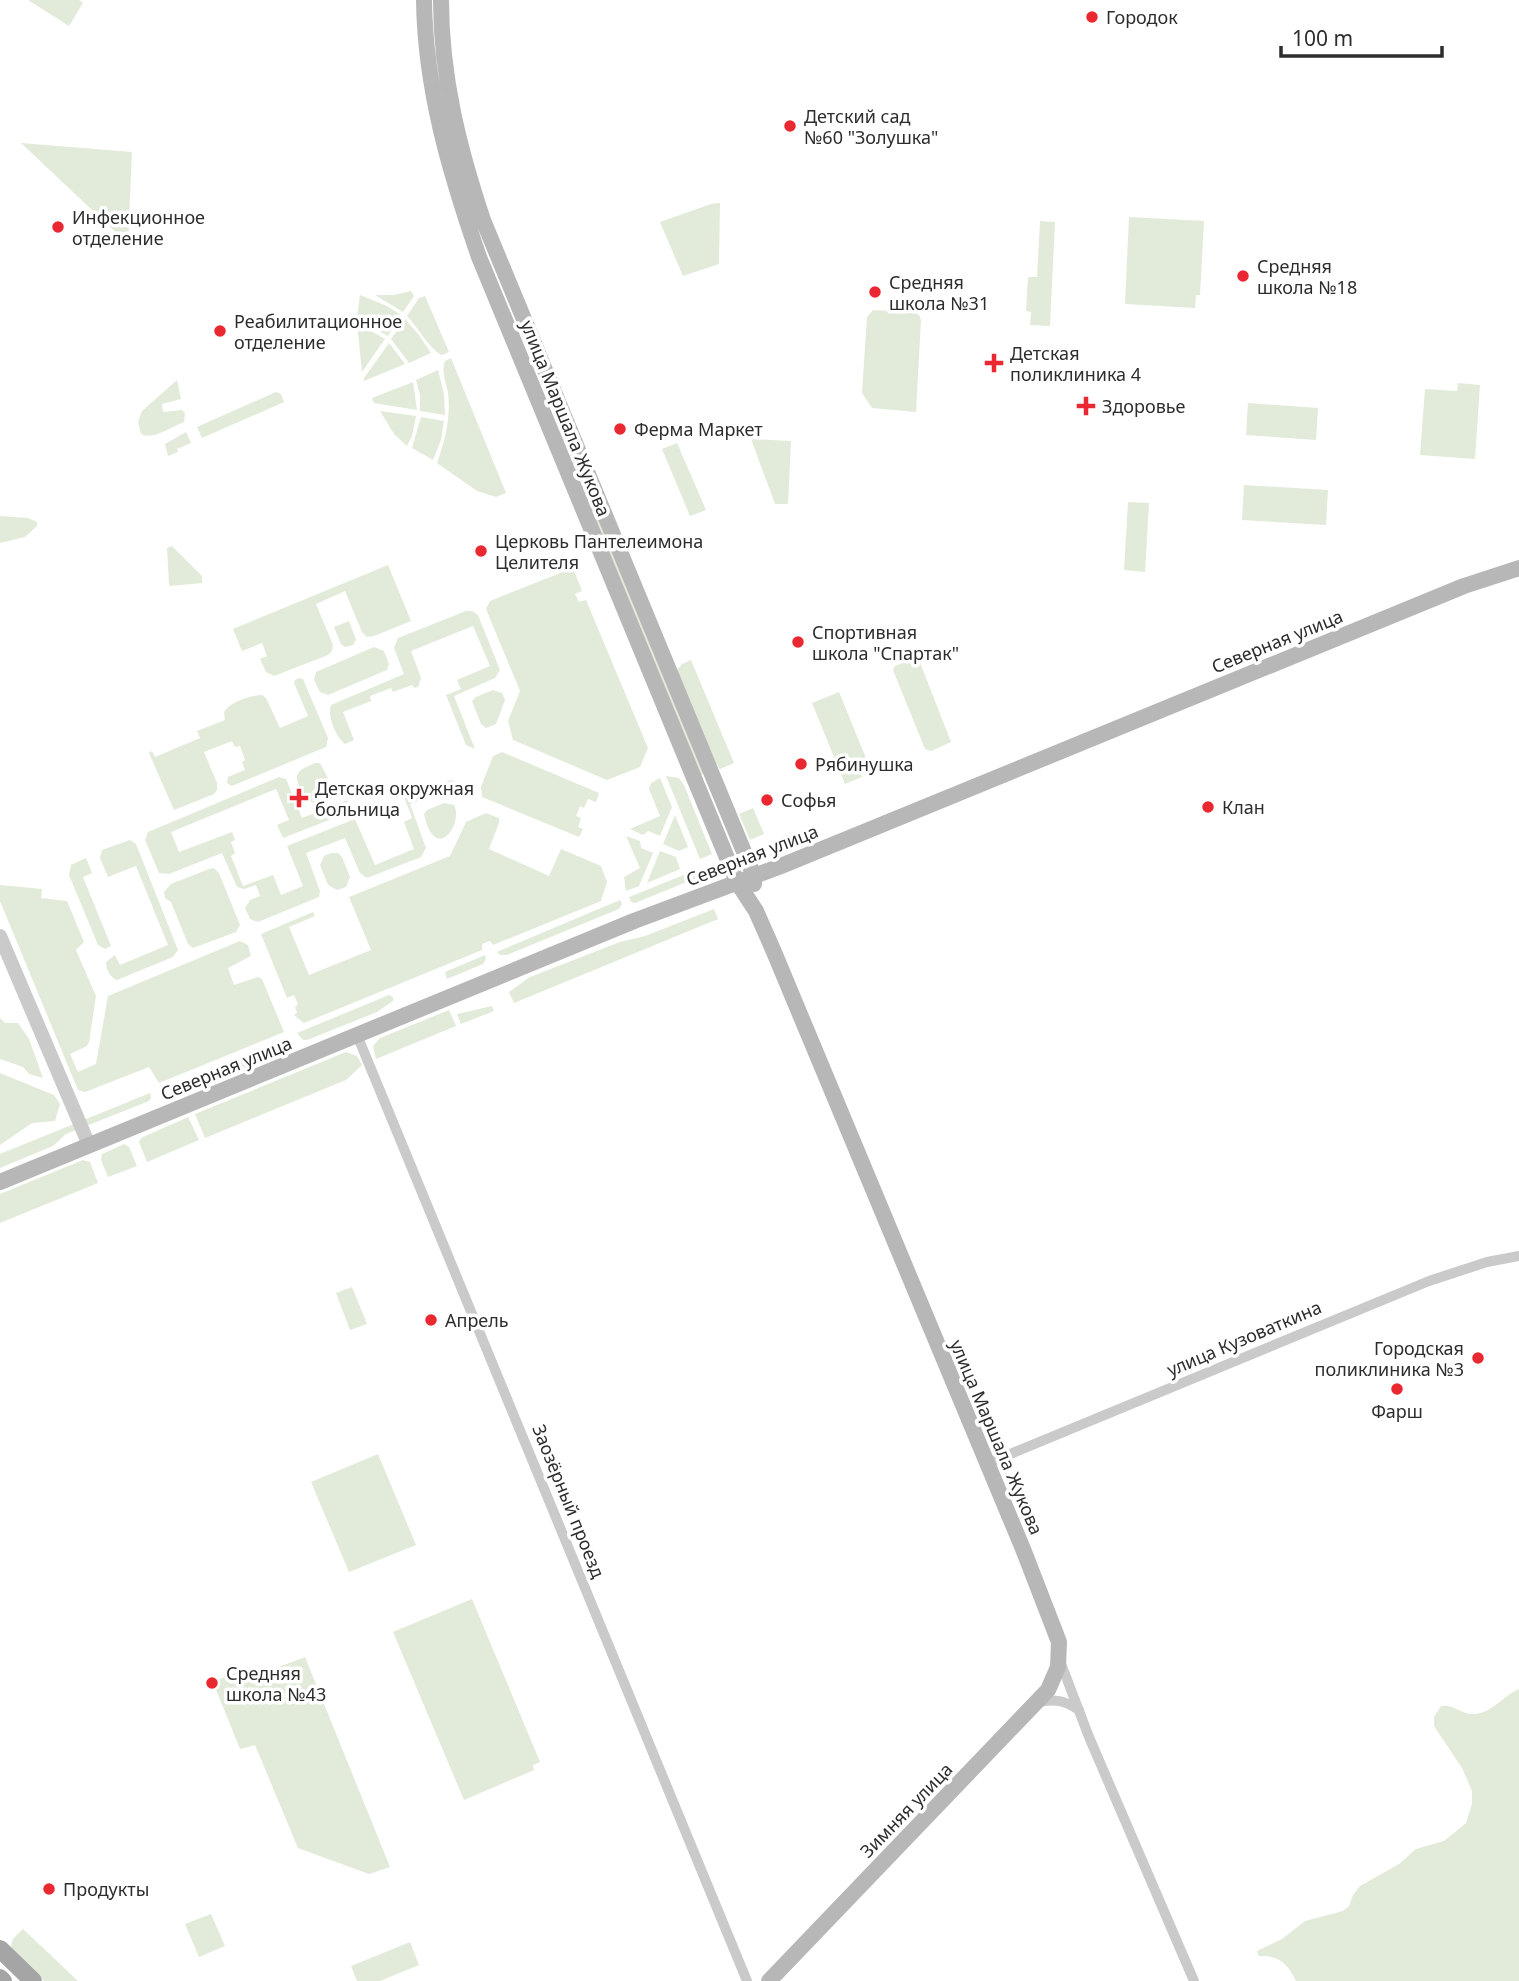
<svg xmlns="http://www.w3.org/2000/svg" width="1519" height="1981" font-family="'Noto Sans',sans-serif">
  <rect width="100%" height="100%" fill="#fff"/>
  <!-- green -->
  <path fill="#e2ebd9" d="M 28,0 L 79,0 L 83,3 L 69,26 Z
    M 21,143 L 132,152 L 128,244 L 126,242 Z
    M 720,203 L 719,264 L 683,276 L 660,222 L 711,204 Z
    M 1129,217 L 1204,221 L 1200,295 L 1196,295 L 1195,308 L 1125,304 Z
    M 1040,221 L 1055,222 L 1050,326 L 1030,325 L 1031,312 L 1026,311 L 1028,277 L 1037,277 Z
    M 411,291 L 414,296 L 403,312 L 375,295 L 394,295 Z
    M 360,295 L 387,306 L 401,315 L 388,336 L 357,318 Z
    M 425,296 L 449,352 L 442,355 C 430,350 417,326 407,316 L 419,298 Z
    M 873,310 L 914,312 L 919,315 L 921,320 L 916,412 L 872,408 L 862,393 L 867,317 Z
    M 405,319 L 419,335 L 431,353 L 409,363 L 391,339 Z
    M 357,323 L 385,339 L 362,372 Z
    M 389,343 L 405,364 L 364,381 L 364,378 Z
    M 451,358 L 506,493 L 496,497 L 477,491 L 437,463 C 445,441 451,417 448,393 C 446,381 441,372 445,361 Z
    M 438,370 L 444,394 L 445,415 L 420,411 L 420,395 L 416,380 Z
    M 177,380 L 181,399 L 162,404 L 163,412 L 182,410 L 185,413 L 184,422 C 171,427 154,440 141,434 L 138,422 L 142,411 Z
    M 413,382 L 417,410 L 374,403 L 372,398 Z
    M 1458,383 L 1480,385 L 1475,459 L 1420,455 L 1425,389 L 1457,391 Z
    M 276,392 L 281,394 L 284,402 L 202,438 L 197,427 Z
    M 1248,403 L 1318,408 L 1316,440 L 1246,435 Z
    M 380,411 L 416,416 L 412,436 L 407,446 L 394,434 Z
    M 421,417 L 444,421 L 441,440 L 433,460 L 412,448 Z
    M 561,427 L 704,774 L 700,775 L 557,429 Z
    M 186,432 L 191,443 L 177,449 L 178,452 L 168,456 L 165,444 Z
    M 751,439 L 791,441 L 788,504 L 775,504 Z
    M 677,443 L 706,510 L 690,516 L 662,449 Z
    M 1244,485 L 1328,490 L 1326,525 L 1242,520 Z
    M 1128,502 L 1149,503 L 1145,572 L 1124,570 Z
    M 0,516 L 28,518 L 37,522 L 37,526 L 25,537 L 0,543 Z
    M 172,546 L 202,576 L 202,583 L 170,586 L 169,584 L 167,548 Z
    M 388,565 L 411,621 L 374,636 L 367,637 L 362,632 L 345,591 L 316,604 L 333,645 L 332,651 L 328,655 L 274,676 L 266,672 L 260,659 L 267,656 L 262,643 L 242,651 L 233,629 Z
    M 573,568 L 582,591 L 575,594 L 579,602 L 586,600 L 648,748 L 640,767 L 607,780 L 513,740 L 508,721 L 520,691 L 486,609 L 490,601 Z
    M 466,611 L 472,611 L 478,615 L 500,670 L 495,678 L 454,696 L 475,749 L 466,745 L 446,695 L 461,689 L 457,680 L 490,666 L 473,626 L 411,651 L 421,678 L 418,687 L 414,688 L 412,685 L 393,692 L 391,688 L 370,696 L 371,701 L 343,712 L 354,740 L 345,744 C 336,737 327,717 331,705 L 404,674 L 394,648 L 398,638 Z
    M 349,621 L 356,640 L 353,645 L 345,647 L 341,644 L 334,627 Z
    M 374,647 L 384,651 L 389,664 L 387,670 L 328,695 L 320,692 L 314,680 L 316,672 Z
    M 915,658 L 919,660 L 951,742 L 931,751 L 925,749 L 893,670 L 895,666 Z
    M 691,660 L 734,763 L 720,769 L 707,750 L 677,670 L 682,664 Z
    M 299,678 L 303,679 L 328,738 L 326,747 L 232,786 L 227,783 L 228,777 L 245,770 L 242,762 L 245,760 L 240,746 L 235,747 L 232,741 L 204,752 L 217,783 L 217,790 L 214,794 L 174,810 L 149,753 L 152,751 L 155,757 L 200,738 L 197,731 L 225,720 L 224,712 C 230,702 251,695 262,695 L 266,698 L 280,728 L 308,716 L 294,683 L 295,680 Z
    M 493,690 L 502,693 L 505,700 L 496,724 L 486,728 L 481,724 L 472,701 L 476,697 Z
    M 839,692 L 868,763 L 858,767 L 862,777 L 845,784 L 812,703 Z
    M 502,752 L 599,793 L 596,802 L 588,799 L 584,808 L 580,806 L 576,816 L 581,818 L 578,827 L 583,829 L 579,837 L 482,797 L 481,787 L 493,756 Z
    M 315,763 L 320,763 L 333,788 L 329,796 L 314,803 L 305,799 C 295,777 290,773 315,763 Z
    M 666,776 L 679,778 L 684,785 L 712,854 L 700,859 Z
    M 279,777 L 286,779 L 302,818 L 347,800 L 352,811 L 283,838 L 277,825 L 289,820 L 276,789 L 171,832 L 179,852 L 232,832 L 235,840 L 231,842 L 235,853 L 231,856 L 243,886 L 273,875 L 281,895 L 303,886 L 287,846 L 355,819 L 375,865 L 414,849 L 404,822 L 412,818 L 404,797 L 451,780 L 461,784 L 410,804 L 426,848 L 421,857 L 367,878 L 360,873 L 345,838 L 306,853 L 320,891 L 319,897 L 258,922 L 250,919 L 245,908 L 250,900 L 260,896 L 256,885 L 244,889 L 237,887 L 222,853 L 169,874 L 159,873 L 145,840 L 148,832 Z
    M 660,778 L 672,807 L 660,836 L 648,831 L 643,835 L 630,829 L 660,816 L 649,789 L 651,783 Z
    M 444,803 L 454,805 C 464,824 435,865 424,814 L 427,810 Z
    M 753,808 L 764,834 L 750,840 L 739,814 Z
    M 486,813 L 499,818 L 499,823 L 489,849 L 549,876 L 561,849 L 601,866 L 607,882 L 601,901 L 493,945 L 490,941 L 482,944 L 482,950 L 304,1023 L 294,1015 L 297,1013 L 295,1007 L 298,1004 L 294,995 L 287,998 L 261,934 L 313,912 L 315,916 L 289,927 L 309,975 L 371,950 L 349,897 L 450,856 L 466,822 Z
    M 675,815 L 688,847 L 679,851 L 663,844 Z
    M 626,836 L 640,841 L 641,848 L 653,853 L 639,886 L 626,891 L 624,877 L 640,868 Z
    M 130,840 L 136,844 L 178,950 L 173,957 L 117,980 C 110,978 106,969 106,962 L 115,955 L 120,965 L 168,945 L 136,866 L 108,877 L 100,858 L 102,850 Z
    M 660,851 L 676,857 L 680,869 L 647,883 Z
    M 331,853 L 338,853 L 342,857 L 350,877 L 346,887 L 337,890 L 328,885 L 320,865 L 324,856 Z
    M 86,858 L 92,873 L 83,877 L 111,946 L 105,949 L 98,945 L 69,875 L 71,865 Z
    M 209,869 L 214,868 L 219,873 L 240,925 L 236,932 L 193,948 L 188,944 L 171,902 L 165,898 L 164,892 L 171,884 Z
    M 696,870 L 699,877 L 635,903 L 631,902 L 629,897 Z
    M 0,885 L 42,889 L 41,898 L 67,901 L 84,942 L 76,950 L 96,996 L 89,1042 L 87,1046 L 70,1054 L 78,1072 L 96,1064 L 108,996 L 240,941 L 248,945 L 251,956 L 228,968 L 234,985 L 258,977 L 262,979 L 284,1032 L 159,1083 L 149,1067 L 85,1092 L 78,1090 L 0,901 Z
    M 620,900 L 622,904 L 619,909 L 507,955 L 500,955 L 497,952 Z
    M 714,909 L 718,919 L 514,1003 L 509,992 L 530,977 L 620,942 L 645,936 Z
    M 485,955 L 486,959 L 483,964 L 447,979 L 445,972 Z
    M 389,995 L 393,997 L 393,1001 L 377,1012 L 307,1040 L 303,1040 L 297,1033 Z
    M 492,1006 L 494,1011 L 461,1024 L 457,1014 Z
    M 449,1010 L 456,1026 L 376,1059 L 373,1046 L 380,1038 Z
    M 0,1018 L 5,1023 L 18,1023 L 29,1039 L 43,1078 L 29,1074 L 23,1067 L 0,1059 Z
    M 286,1038 L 287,1046 L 281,1052 L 185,1092 L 181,1081 Z
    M 346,1052 L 357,1056 L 362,1065 L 346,1080 L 205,1138 L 195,1114 Z
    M 0,1073 L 54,1095 L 60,1104 L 55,1121 L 32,1123 L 0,1145 Z
    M 150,1093 L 151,1098 L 149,1101 L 66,1134 L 53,1146 L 0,1168 L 0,1154 Z
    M 188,1117 L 199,1140 L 147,1162 L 139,1142 L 141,1138 Z
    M 124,1144 L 129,1147 L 137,1166 L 108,1177 L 101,1160 L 102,1154 Z
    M 83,1160 L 90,1162 L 98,1183 L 0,1223 L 0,1194 Z
    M 352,1287 L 367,1324 L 350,1330 L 336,1293 Z
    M 378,1454 L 416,1545 L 349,1572 L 311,1482 Z
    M 472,1599 L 540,1762 L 533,1765 L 534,1770 L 464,1800 L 393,1632 Z
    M 305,1657 L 390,1867 L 369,1874 L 298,1848 L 255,1745 L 240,1749 L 213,1682 L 248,1667 L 253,1677 Z
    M 1519,1689 L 1519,1981 L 1296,1981 C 1288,1964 1279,1955 1259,1956 L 1257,1951 L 1282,1939 L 1305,1921 L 1343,1911 L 1349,1906 L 1353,1895 L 1360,1886 L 1399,1864 L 1416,1849 L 1444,1841 L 1466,1823 L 1472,1804 L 1472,1791 L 1462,1768 L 1434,1726 L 1434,1717 L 1441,1706 C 1454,1704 1462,1715 1474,1714 C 1492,1713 1503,1696 1519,1689 Z
    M 211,1914 L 225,1946 L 199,1957 L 185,1924 Z
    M 23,1929 L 78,1981 L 44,1981 L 12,1950 C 9,1940 17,1935 23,1929 Z
    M 410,1942 L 419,1965 L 380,1981 L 357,1981 L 351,1966 Z"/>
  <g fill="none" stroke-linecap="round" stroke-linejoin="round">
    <!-- minor -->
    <path stroke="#cacaca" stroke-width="10" d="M 357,1035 L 747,1981
      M 986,1464 L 1429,1281 L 1487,1262 L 1519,1256
      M 1060,1661 L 1089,1737 L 1194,1981
      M 1036,1703 C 1053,1698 1064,1700 1079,1710"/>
    <!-- tertiary -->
    <path stroke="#cacaca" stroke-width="14" d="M 0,936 L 89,1145"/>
    <!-- secondary -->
    <path stroke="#b7b7b7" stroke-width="16" d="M 424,0 C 425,89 450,173 479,257 L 725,853 L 737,882 L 756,911 L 774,952 L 1023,1549 L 1059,1642 L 1058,1667 L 1048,1690 L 769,1981
      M 441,0 C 441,77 459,148 483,220 L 754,876 L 754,884
      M 0,1182 L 634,921 L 781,866 L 1464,586 L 1519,568"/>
    <!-- primary -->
    <path stroke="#a5a5a5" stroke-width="18" d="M 0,1949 L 33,1981
      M 0,1978 L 3,1981"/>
  </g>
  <!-- markers -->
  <g fill="#ea2831" stroke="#fff" stroke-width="2.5">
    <circle cx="1092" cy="17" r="7"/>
    <circle cx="790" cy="126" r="7"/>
    <circle cx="58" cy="227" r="7"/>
    <circle cx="1243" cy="276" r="7"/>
    <circle cx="875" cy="292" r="7"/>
    <circle cx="220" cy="331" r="7"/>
    <path d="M990.5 352.5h7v7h7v7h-7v7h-7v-7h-7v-7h7z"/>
    <path d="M1082.5 395.5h7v7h7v7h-7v7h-7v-7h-7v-7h7z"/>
    <circle cx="620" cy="429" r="7"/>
    <circle cx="481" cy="551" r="7"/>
    <circle cx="798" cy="642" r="7"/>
    <circle cx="801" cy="764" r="7"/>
    <path d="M295.5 787.5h7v7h7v7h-7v7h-7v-7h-7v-7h7z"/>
    <circle cx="767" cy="800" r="7"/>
    <circle cx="1208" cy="807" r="7"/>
    <circle cx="431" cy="1320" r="7"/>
    <circle cx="1478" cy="1358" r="7"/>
    <circle cx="1397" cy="1389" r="7"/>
    <circle cx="212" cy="1683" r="7"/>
    <circle cx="49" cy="1889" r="7"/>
  </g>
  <g text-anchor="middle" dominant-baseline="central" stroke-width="7" stroke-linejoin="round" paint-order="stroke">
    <!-- poi labels -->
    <g font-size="18" fill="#2d2d2d" stroke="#fff" text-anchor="start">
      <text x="1106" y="17">Городок</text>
      <text x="804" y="116">Детский сад<tspan x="804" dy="21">№60 "Золушка"</tspan></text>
      <text x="72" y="217">Инфекционное<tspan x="72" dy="21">отделение</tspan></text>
      <text x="1257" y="266">Средняя<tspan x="1257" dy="21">школа №18</tspan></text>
      <text x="889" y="282">Средняя<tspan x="889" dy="21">школа №31</tspan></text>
      <text x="234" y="321">Реабилитационное<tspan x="234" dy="21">отделение</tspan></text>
      <text x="1010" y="353">Детская<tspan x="1010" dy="21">поликлиника 4</tspan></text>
      <text x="1102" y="406">Здоровье</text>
      <text x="634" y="429">Ферма Маркет</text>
      <text x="495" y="541">Церковь Пантелеимона<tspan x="495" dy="21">Целителя</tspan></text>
      <text x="812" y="632">Спортивная<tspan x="812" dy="21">школа "Спартак"</tspan></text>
      <text x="815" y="764">Рябинушка</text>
      <text x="315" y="788">Детская окружная<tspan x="315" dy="21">больница</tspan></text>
      <text x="781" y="800">Софья</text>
      <text x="1222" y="807">Клан</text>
      <text x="445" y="1320">Апрель</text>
      <text x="1464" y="1348" text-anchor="end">Городская<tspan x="1464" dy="21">поликлиника №3</tspan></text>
      <text x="1397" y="1411" text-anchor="middle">Фарш</text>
      <text x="226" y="1673">Средняя<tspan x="226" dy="21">школа №43</tspan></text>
      <text x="63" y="1889">Продукты</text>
    </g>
    <!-- street labels -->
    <g font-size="18" fill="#2d2d2d" stroke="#fff">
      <text transform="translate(566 418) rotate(68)">улица Маршала Жукова</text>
      <text transform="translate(1277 641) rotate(-22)">Северная улица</text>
      <text transform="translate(752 855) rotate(-21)">Северная улица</text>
      <text transform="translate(226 1068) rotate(-22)">Северная улица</text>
      <text transform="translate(1244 1338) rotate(-23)">улица Кузоваткина</text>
      <text transform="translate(997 1437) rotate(67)">улица Маршала Жукова</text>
      <text transform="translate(569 1501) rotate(68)">Заозёрный проезд</text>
      <text transform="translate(906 1810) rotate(-46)">Зимняя улица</text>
    </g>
  </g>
  <!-- scale -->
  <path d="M1281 46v10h161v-10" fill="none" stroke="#2d2d2d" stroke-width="3.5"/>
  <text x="1292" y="46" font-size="21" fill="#2d2d2d" stroke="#ffffff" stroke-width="5" paint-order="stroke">100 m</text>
</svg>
